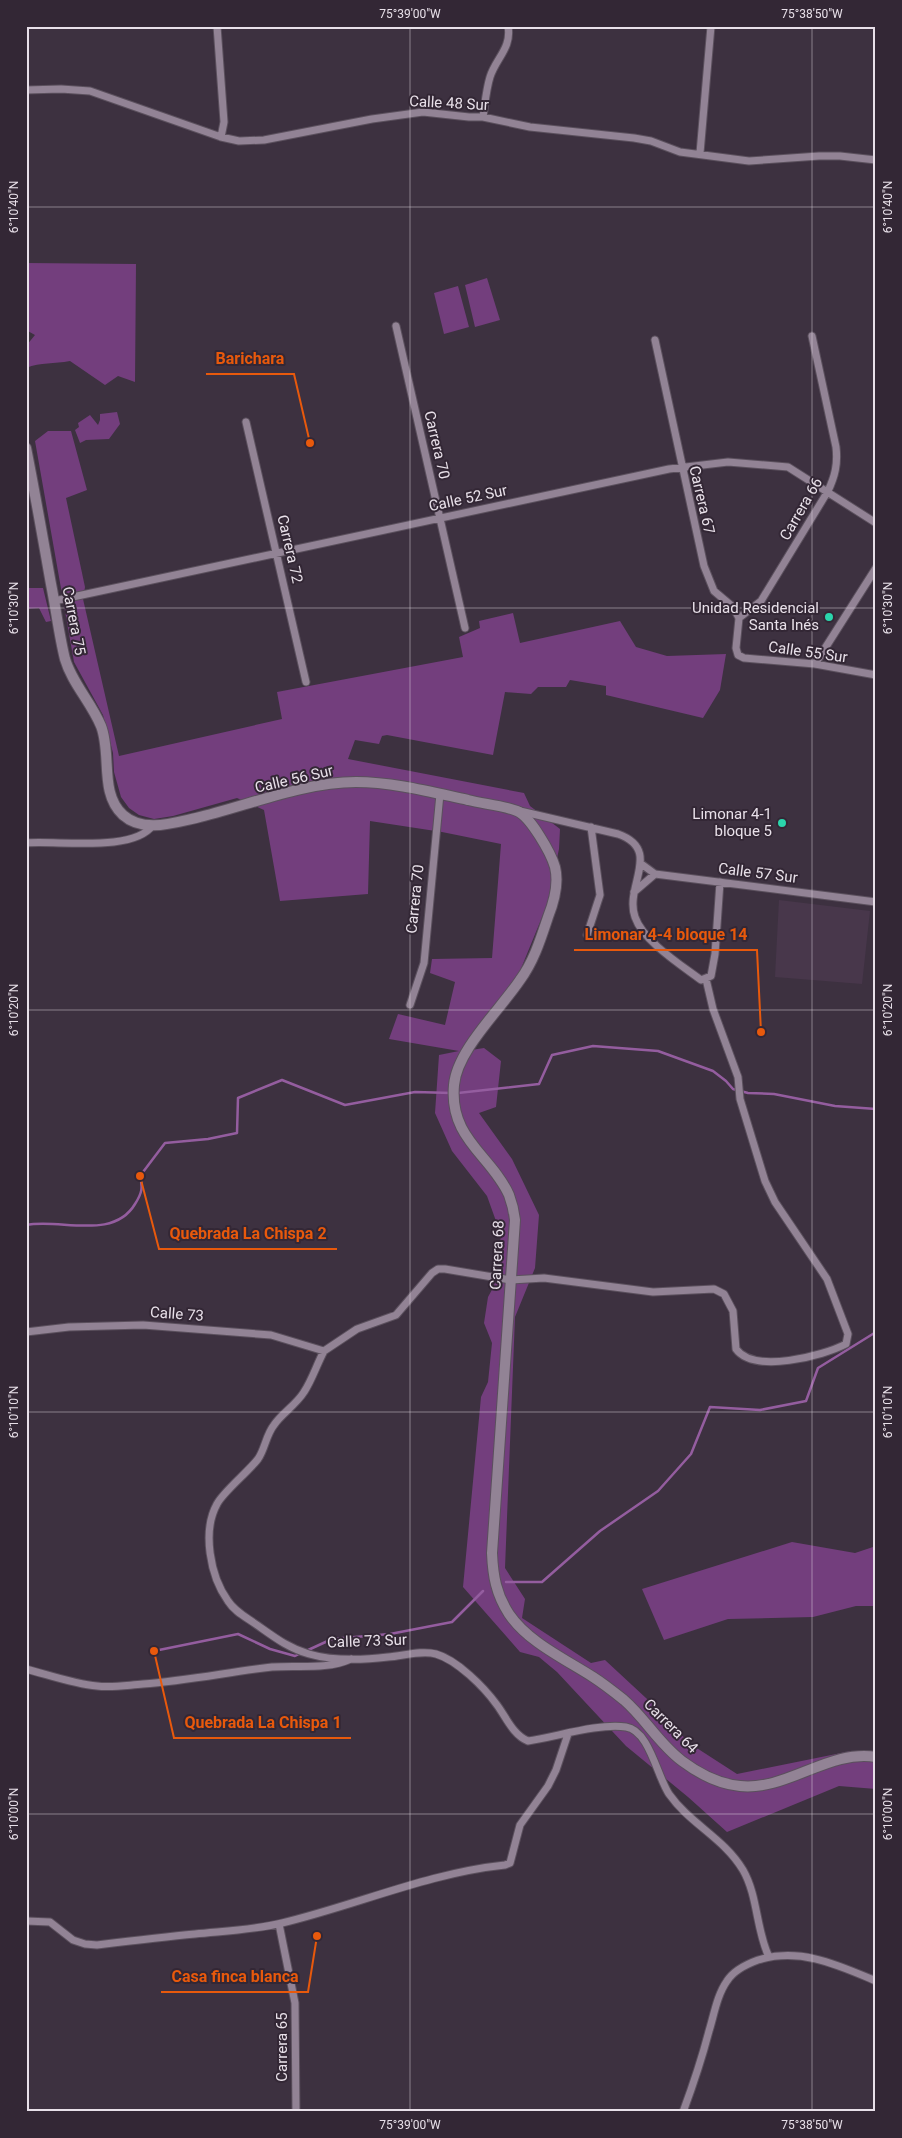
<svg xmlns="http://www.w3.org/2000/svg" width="902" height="2138" font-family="Roboto,sans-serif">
  <rect width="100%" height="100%" fill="#3d3140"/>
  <!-- built -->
  <path fill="#48374b" d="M 779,900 L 870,911 L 862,984 L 775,977 Z"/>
  <!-- green -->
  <path fill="#733e7d" d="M 26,263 L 136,264 L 135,382 L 118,376 L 105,385 L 70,361 C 54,364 41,362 26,368 L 26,346 L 35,335 L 26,330 Z
    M 487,278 L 500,320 L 475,327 L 465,285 Z
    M 458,286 L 469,327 L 444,334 L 434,293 Z
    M 117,412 L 120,424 L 109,439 L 86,440 L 80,443 L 75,430 L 79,427 L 78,423 L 90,415 L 98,425 L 100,420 L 100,414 Z
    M 48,431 L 71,431 L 87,490 L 66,498 L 85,587 L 83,599 L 119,756 L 282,719 L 277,692 L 463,657 L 459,637 L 480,628 L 479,621 L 513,613 L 520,643 L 620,621 L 636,647 L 667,656 L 726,654 L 720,690 L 703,718 L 606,695 L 606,686 L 570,680 L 566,687 L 538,687 L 531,694 L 505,692 L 493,755 L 387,735 L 382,736 L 379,744 L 355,740 L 348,759 L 524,793 L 530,806 L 560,829 L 559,849 L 547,905 L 520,971 L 465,1051 L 484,1048 L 501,1061 L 496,1107 L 479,1113 L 512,1159 L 539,1215 L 535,1268 L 515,1317 L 505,1568 L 525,1599 L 522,1618 L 591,1663 L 605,1660 L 660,1711 L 689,1743 L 737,1774 L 851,1751 L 876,1753 L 876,1789 L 839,1786 L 727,1832 L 688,1797 L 626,1746 L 557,1672 L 539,1657 L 520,1652 L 463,1587 L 481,1397 L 488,1382 L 492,1343 L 484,1323 L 488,1297 L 494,1286 L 501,1235 L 487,1196 L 452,1151 L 435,1113 L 439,1055 L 459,1051 L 389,1039 L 398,1014 L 445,1025 L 455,982 L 430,973 L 432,959 L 492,958 L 501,844 L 442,832 L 370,821 L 368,894 L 280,901 L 264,810 L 237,798 L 173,816 L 154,819 L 139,815 L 129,808 L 121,797 L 114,772 L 113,753 L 103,715 L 74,662 L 35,441 Z
    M 26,588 L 43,588 L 51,621 L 46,622 L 39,608 L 26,609 Z
    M 792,1542 L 855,1553 L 876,1546 L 876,1606 L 856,1606 L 813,1617 L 728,1619 L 664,1640 L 642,1589 Z"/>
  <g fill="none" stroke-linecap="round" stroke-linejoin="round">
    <!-- stream -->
    <path stroke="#945d9f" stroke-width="2.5" d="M 458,1093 L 539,1084 L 552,1055 L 593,1046 L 658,1051 L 713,1071 L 726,1081 L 733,1089 L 748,1093 L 774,1094 L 835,1106 L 876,1109
      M 26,1225 C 60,1218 113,1241 135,1204 C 142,1193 143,1188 140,1176 L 165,1143 L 208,1139 L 237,1133 L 238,1098 L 282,1080 L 345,1105 L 415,1092 L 452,1093
      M 506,1582 L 542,1582 L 600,1531 L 658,1491 L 691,1454 L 710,1407 L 760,1410 L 806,1401 L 818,1368 L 876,1332
      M 154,1651 L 238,1634 L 270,1649 L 295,1656 L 301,1653
      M 306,1651 L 332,1639 L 390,1634 L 452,1622 L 483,1591"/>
    <defs>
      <path id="street" d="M 217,26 L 224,122 L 221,137
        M 26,90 L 61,89 L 90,91 L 221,137 L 239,141 L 264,140 L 372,119 L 423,112 L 469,117 L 483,117 L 530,127 L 634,138 L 651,141 L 680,152 L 749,161 L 819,156 L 840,156 L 876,160
        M 483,117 C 485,104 486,90 490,77 C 496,58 512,48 508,26
        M 700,153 L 711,26
        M 396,326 L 465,628
        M 655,340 L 704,566 L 714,591 L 733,607 L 739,618 L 736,648 L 738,655 L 744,658 L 815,664 L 876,675
        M 246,422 L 306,682
        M 54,601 L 669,469 L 728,462 L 788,467 L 876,523
        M 739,618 L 761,601 L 828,491 C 835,476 838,464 836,447 L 812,336
        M 815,664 L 876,568
        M 520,811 L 618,834 C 663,850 624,886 635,917 C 643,941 681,965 701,980 L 711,976 L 715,954 L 720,882
        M 26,843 C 57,840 133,853 153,825
        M 640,863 L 655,874 L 876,902
        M 634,892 L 655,874
        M 587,935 L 600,895 L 591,827
        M 410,1005 L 424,963 L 440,794
        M 26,1332 L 69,1327 L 143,1325 L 271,1335 L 324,1351
        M 324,1351 C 317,1364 312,1380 304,1392 C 296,1405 281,1414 274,1425 C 266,1435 265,1449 258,1459 C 248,1472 223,1492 217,1504 C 202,1531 210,1576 228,1601 C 235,1612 246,1617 257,1625 C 274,1637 288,1648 309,1654 C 333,1661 363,1660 388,1657 C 403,1656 421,1650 436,1654 C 457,1660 484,1687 497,1705 C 506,1717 513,1735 528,1741 C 556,1737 598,1723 626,1727 C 649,1730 657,1776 669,1794 C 690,1824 724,1838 743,1870 C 758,1896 756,1930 769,1957
        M 324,1351 L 357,1329 L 396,1315 L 432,1273 L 438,1269 L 445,1269 L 511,1280 L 544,1278 L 653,1292 L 714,1289 L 724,1294 L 733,1311 L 736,1349 C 754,1374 823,1356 846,1344 L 848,1334 L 827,1279 L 775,1202 L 765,1181 L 740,1099 L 738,1077 L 713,1009 L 706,979
        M 26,1669 C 49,1675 74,1684 97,1686 C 112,1688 128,1685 143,1684 C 186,1681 229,1672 272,1667 C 299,1665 326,1670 351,1659
        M 26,1921 L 50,1922 L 73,1940 L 85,1944 L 97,1945 C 130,1941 163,1937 195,1934 C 224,1931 254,1930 282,1923 C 357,1905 428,1873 505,1865 L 510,1863 L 520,1825 L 548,1786 L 556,1770 L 568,1734
        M 279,1924 L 295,2003 L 296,2112
        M 683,2112 C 693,2085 702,2058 709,2031 C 714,2015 717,1995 727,1981 C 734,1970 747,1964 758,1960 C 800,1947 838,1965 876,1981"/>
      <path id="secondary" d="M 26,448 C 35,493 43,539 51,584 C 56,609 59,635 65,659 C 72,683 91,702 101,726 C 112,754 99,793 123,815 C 143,833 173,823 196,818 C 247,806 303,782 356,782 C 393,782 431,792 468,800 C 483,804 502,805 517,811 C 530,816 551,853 555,867 C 559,883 554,902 548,917 C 541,938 534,961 520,980 C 500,1010 457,1050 454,1085 C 449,1139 491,1155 509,1195 C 512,1203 514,1211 515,1220 L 492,1553 C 493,1576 496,1594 509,1614 C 528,1642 565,1659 593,1677 C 604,1684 614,1692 624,1700 C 645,1718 659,1744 682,1761 C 698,1773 719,1784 740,1786 C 787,1791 829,1749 876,1757"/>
    </defs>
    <!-- street casing -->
    <use href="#street" stroke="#5b505d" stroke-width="9"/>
    <!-- secondary casing -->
    <use href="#secondary" stroke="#5b505d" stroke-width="12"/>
    <!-- street -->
    <use href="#street" stroke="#928395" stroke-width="7"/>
    <!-- secondary -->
    <use href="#secondary" stroke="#928395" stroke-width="10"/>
  </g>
  <!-- ticks -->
  <path fill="none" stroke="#e8e0e9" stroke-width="1" stroke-opacity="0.45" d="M 410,26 L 410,2112M 812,26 L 812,2112M 26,207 L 876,207M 26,608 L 876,608M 26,1010 L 876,1010M 26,1412 L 876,1412M 26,1814 L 876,1814"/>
  <!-- markers -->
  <g fill="#2bd5ac" stroke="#332735" stroke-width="2">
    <circle cx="829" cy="617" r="5"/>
    <circle cx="782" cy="823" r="5"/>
  </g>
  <g text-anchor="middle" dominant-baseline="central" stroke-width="4" stroke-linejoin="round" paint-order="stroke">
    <!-- street labels -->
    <g font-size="15" fill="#e8e0e9" stroke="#332735">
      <text transform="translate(449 103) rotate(3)">Calle 48 Sur</text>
      <text transform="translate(437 445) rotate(77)">Carrera 70</text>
      <text transform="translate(468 498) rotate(-12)">Calle 52 Sur</text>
      <text transform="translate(702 500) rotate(77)">Carrera 67</text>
      <text transform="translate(801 509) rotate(-60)">Carrera 66</text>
      <text transform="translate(290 549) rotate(77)">Carrera 72</text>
      <text transform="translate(74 621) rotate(79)">Carrera 75</text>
      <text transform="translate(808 652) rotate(8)">Calle 55 Sur</text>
      <text transform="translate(294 779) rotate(-13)">Calle 56 Sur</text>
      <text transform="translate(758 873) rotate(7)">Calle 57 Sur</text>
      <text transform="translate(415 899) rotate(-84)">Carrera 70</text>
      <text transform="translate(497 1255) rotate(-87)">Carrera 68</text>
      <text transform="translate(177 1314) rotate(4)">Calle 73</text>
      <text transform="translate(367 1641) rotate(-2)">Calle 73 Sur</text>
      <text transform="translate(671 1726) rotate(45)">Carrera 64</text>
      <text transform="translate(282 2047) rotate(-90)">Carrera 65</text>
    </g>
    <!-- poi labels -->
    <g font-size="15" fill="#e8e0e9" stroke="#332735" text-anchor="end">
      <text x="819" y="608">Unidad Residencial<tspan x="819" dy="17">Santa Inés</tspan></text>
      <text x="772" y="814">Limonar 4-1<tspan x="772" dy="17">bloque 5</tspan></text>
    </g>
  </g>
  <!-- callouts -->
  <path fill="none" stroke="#e8590c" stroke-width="2" d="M310 443L294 374H206M761 1032L757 950H574M140 1176L159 1249H337M154 1651L174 1738H351M317 1936L308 1992H161"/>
  <g fill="#e8590c" stroke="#332735" stroke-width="2">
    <circle cx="310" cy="443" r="5"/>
    <circle cx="761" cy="1032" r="5"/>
    <circle cx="140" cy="1176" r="5"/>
    <circle cx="154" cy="1651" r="5"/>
    <circle cx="317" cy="1936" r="5"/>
  </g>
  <g font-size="16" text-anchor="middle" font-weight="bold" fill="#e8590c" stroke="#332735" stroke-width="4" stroke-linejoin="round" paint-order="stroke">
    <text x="250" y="364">Barichara</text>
    <text x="666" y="940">Limonar 4-4 bloque 14</text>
    <text x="248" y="1239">Quebrada La Chispa 2</text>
    <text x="263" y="1728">Quebrada La Chispa 1</text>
    <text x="235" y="1982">Casa finca blanca</text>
  </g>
  <!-- border -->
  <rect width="902" height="2138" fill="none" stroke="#332735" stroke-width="55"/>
  <rect x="28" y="28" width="846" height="2082" fill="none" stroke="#e8e0e9" stroke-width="2"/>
  <g font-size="12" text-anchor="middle" fill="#e8e0e9">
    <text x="410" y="18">75°39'00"W</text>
    <text x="812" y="18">75°38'50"W</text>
    <text transform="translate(14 207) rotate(-90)" y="4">6°10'40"N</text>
    <text transform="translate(888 207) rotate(-90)" y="4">6°10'40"N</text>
    <text transform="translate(14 608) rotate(-90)" y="4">6°10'30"N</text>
    <text transform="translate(888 608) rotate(-90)" y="4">6°10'30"N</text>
    <text transform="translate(14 1010) rotate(-90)" y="4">6°10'20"N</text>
    <text transform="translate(888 1010) rotate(-90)" y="4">6°10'20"N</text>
    <text transform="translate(14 1412) rotate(-90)" y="4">6°10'10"N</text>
    <text transform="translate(888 1412) rotate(-90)" y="4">6°10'10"N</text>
    <text transform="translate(14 1814) rotate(-90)" y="4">6°10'00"N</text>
    <text transform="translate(888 1814) rotate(-90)" y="4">6°10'00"N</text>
    <text x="410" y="2129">75°39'00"W</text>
    <text x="812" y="2129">75°38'50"W</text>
  </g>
</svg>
